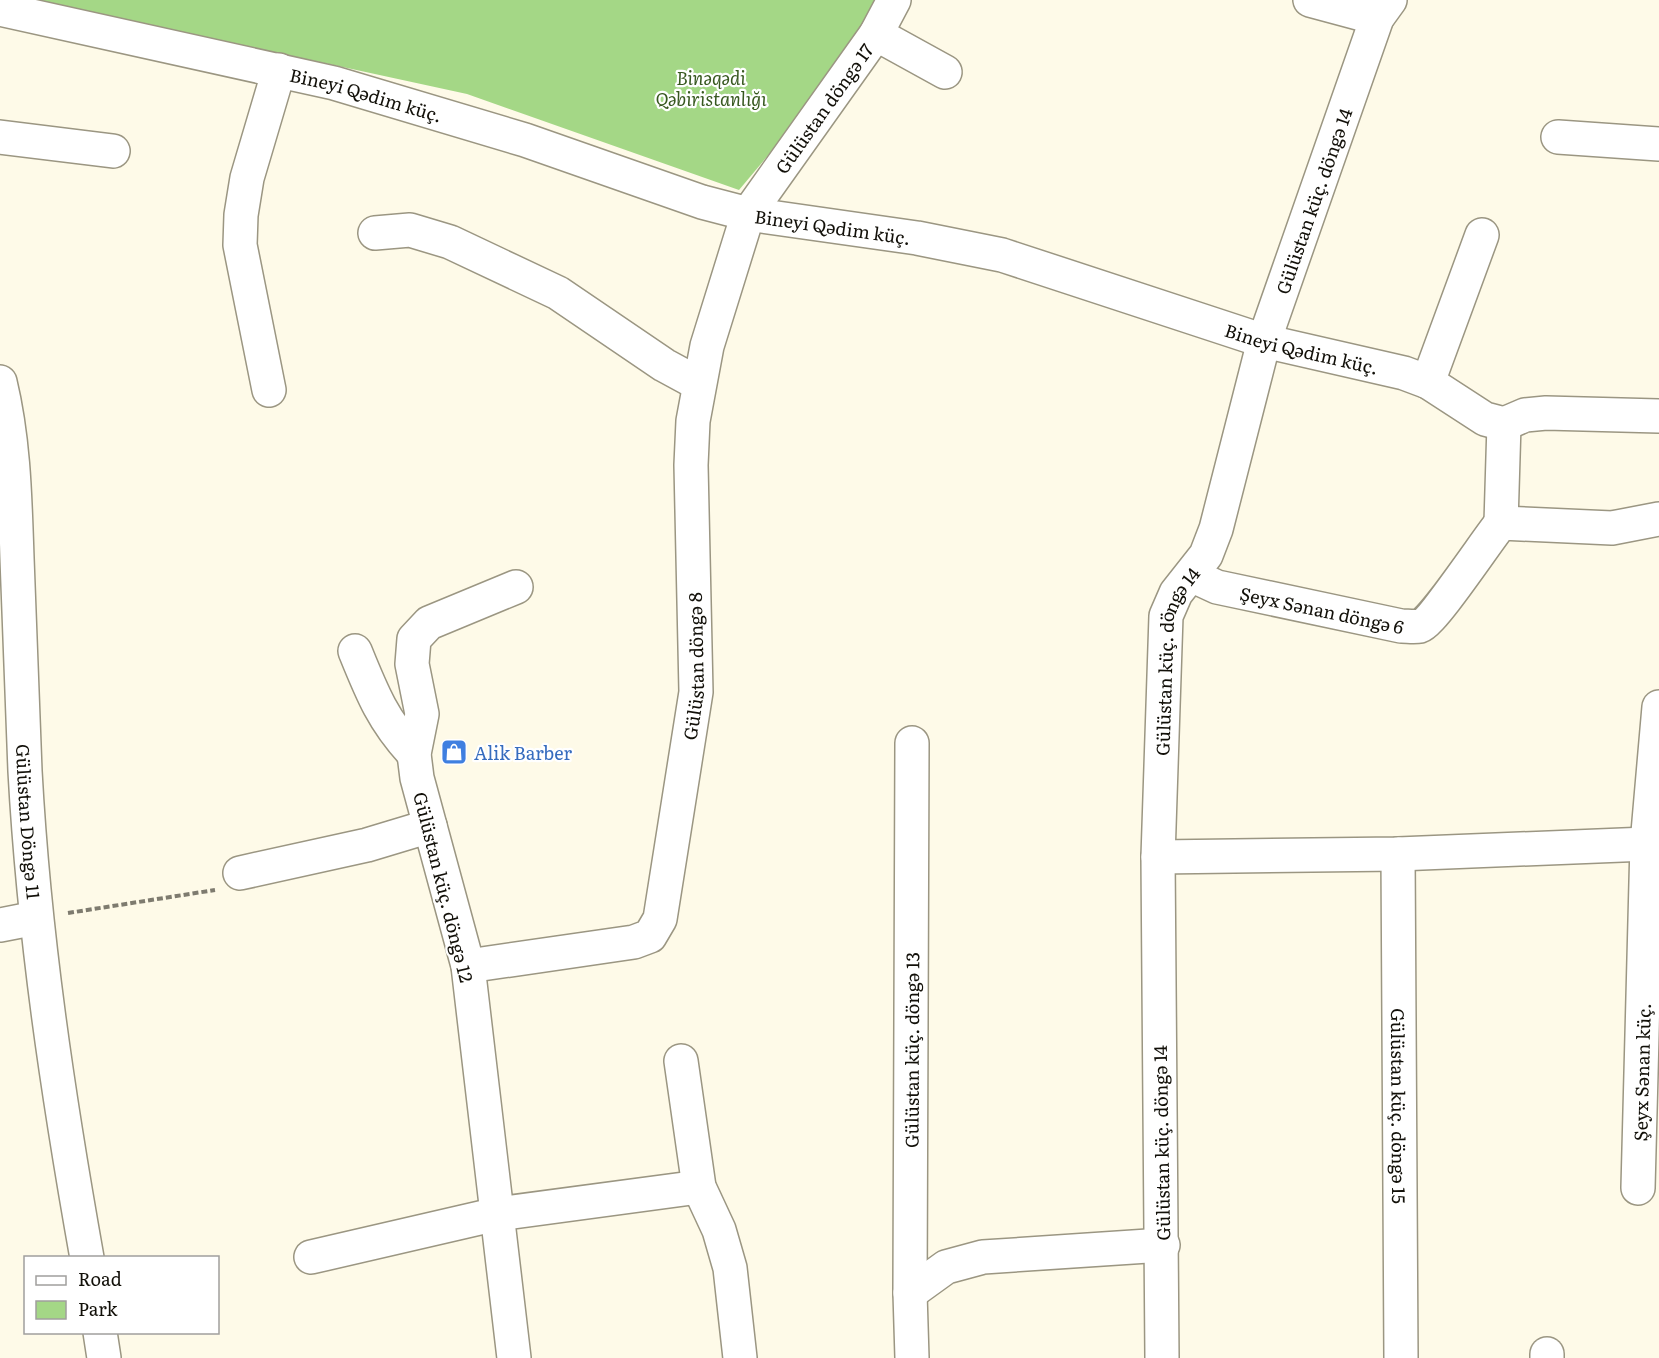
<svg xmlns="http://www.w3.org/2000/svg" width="1659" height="1358" font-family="Literata,serif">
  <rect width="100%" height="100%" fill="#fefae8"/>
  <!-- green -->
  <path fill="#a4d786" d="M 35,0 L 877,0 L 827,85 L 739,190 L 467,94 Z"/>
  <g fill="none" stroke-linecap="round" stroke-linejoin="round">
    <defs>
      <g id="minor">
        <path d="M 1310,0 L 1377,18"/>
        <path id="s1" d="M 0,9 L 334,83 L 525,140 L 702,202 L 748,214 L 917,238 L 1002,255 L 1264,341 L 1404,373 L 1428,382 L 1485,419 L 1504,424 L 1525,415 L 1546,413 L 1659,416"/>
        <path d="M 876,34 L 945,72"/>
        <path d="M 0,137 L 113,151"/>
        <path d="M 1558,137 L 1659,144"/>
        <path d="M 375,233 L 410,230 L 450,242 L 558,293 L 664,365 L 699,384"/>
        <path id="s2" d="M 0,382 C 14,440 15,499 17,558 C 20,629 22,700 25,771 C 34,936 58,1095 87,1258"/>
        <path d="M 1428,382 L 1482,235"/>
        <path d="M 269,390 L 240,245 L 241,215 L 247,178 L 279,70"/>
        <path d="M 1501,523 L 1504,424"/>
        <path id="s3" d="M 1191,575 L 1217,587 L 1401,626 C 1407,626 1415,627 1420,626 C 1433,622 1487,540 1501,523 L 1612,528 L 1659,519"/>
        <path d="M 355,651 C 372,693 383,721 414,754"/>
        <path id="s4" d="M 1398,854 L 1401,1358"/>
        <path d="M 1158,857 L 1398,854 L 1647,844"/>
        <path d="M 240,873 L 367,845 L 430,826"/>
        <path d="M 0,925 L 36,918"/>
        <path id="s5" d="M 468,966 L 634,942 L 650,936 L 660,919 L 696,692 L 691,465 L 693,421 L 707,346 L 748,214 L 876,34 L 894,0"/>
        <path d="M 681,1061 L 699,1187 L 719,1230 L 730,1268 L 740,1358"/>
        <path id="s6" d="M 1638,1188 L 1647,844 L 1659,707"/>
        <path d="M 311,1257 L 497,1214 L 699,1187"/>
        <path d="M 910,1293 L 946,1267 L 983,1257 L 1163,1245"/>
        <path d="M 100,1332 L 104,1358"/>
        <path d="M 1547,1354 L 1547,1358"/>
        <path d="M 514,1358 L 468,966 L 417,778 L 414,754 L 422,714 L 412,664 L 414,639 L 429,623 L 516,587"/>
        <path id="s7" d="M 912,1358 L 910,1293 L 912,743"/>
        <path id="s8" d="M 1162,1358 L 1158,857 L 1166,616 L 1176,593 L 1206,555 L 1216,529 L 1264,341 L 1377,18 L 1390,0"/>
      </g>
    </defs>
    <!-- minor casing -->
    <use href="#minor" stroke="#9b9682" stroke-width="36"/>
    <!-- path -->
    <path stroke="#7e7b6f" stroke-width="4" stroke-dasharray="6 3" stroke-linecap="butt" d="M 68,913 L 215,890"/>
    <!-- minor -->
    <use href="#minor" stroke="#fff" stroke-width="33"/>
  </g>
  <!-- icons -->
  <defs>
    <symbol id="shop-square" viewBox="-11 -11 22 22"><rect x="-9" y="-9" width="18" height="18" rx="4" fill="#3f7fe0" stroke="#fff"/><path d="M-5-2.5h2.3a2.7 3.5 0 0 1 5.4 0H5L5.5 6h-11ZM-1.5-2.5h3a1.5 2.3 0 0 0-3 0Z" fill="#fff"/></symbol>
  </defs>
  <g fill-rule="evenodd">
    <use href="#shop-square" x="439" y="737" width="30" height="30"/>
  </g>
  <g text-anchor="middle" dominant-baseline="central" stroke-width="4.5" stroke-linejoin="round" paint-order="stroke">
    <!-- park labels -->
    <g font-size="18" font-style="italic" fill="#37581f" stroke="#fff">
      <text x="711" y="77">Binəqədi<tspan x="711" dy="21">Qəbiristanlığı</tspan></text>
    </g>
    <!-- street labels -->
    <g font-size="18" fill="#121009" stroke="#fff">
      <text stroke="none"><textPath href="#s1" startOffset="376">Bineyi Qədim küç.</textPath></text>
      <text stroke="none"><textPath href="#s5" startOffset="1050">Gülüstan döngə 17</textPath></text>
      <text stroke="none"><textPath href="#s8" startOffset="1186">Gülüstan küç. döngə 14</textPath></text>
      <text stroke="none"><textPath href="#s1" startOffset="862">Bineyi Qədim küç.</textPath></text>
      <text stroke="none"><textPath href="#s1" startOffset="1348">Bineyi Qədim küç.</textPath></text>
      <text stroke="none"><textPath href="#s3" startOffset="136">Şeyx Sənan döngə 6</textPath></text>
      <text stroke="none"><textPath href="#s8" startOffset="700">Gülüstan küç. döngə 14</textPath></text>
      <text stroke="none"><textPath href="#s5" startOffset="460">Gülüstan döngə 8</textPath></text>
      <text stroke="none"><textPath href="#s2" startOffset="441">Gülüstan Döngə 11</textPath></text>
      <text transform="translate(444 887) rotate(76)">Gülüstan küç. döngə 12</text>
      <text stroke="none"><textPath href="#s7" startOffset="308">Gülüstan küç. döngə 13</textPath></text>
      <text stroke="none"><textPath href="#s6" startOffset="116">Şeyx Sənan küç.</textPath></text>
      <text stroke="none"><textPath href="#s4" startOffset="252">Gülüstan küç. döngə 15</textPath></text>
      <text transform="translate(1161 1143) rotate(-91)">Gülüstan küç. döngə 14</text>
    </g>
    <!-- shop labels -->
    <g font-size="18" fill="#366cbe" stroke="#fff" text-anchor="start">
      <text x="474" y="752">Alik Barber</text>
    </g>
  </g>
  <!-- legend -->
  <rect x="24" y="1256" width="195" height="78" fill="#ffffff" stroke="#a09f9d" stroke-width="1.5"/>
  <rect x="36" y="1276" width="30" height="9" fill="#ffffff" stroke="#a09f9d" stroke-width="1.5"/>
  <text x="78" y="1286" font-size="18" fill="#121009">Road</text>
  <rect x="36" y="1301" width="30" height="18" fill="#a4d786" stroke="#a09f9d" stroke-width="1.5"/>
  <text x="78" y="1316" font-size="18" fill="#121009">Park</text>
</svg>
